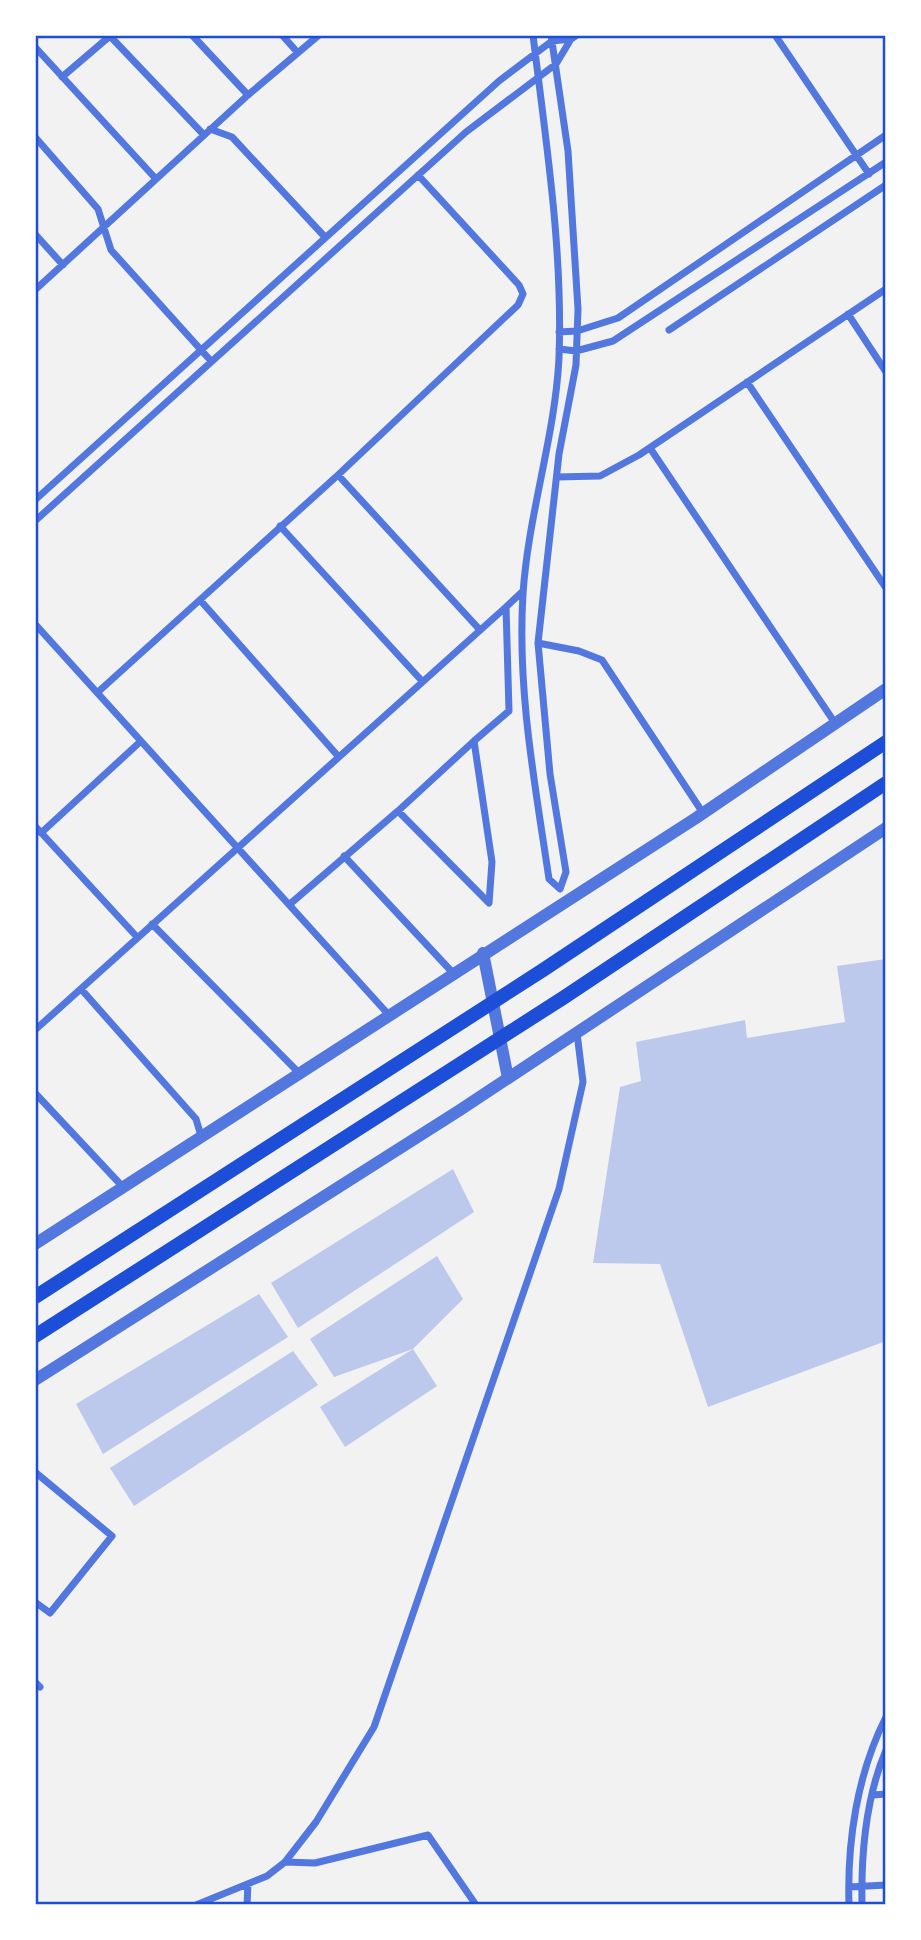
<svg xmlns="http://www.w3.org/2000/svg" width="921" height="1940" font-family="'Libre Baskerville',serif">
  <rect width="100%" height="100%" fill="#f2f2f2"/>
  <!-- building -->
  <path fill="#bdc9ec" d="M 886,959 L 886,1341 L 708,1407 L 660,1264 L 593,1263 L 620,1087 L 641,1081 L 636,1042 L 745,1020 L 747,1038 L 845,1022 L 837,966 Z
    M 453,1169 L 474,1212 L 298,1328 L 271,1283 Z
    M 437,1256 L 463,1299 L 413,1349 L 437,1386 L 345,1447 L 320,1407 L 413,1349 L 334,1377 L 310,1339 Z
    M 259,1294 L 288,1337 L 103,1454 L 76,1404 Z
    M 293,1351 L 318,1385 L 134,1506 L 110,1468 Z"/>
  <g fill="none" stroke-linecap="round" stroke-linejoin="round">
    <!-- minor -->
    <path stroke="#5277de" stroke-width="7" d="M 109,35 L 204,135
      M 192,35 L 248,95
      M 282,35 L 298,53
      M 533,35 C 546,143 563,249 559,358 C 555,437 528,515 523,594 C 517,690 535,784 549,879 L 560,889 L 566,872 L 550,774 L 538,643 L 559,454 L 576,365 L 578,309 L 568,151 L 551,35
      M 775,35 L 869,174
      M 35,47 L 156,179
      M 62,77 L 110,36
      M 210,129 L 232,137 L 324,236
      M 35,137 L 98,209 L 111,250 L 211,361
      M 35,234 L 63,265
      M 35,290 L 248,95 L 319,35
      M 848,314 L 886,372
      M 669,330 L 886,185
      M 559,332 L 577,331 L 618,318 L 886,135
      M 559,349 L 576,351 L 613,341 L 886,162
      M 747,382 L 886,588
      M 650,448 L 835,723
      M 338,475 L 480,630
      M 557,477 L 600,476 L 639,455 L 886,289
      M 35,500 L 499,81 L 552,41 L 571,39
      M 35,521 L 466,132 L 556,64 L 571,39 L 577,35
      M 280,526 L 422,681
      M 200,600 L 338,756
      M 35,624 L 388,1014
      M 538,643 L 579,651 L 602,660 L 703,813
      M 98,692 L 338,475 L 518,305 L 523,294 L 519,285 L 418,175
      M 398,811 L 474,741
      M 35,826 L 137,937
      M 41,833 L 141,741
      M 344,856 L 453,973
      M 290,904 L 398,811 L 489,903 L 492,862 L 474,741 L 509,711 L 506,607 L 523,591
      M 152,924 L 301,1075
      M 81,989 L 196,1119 L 201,1136
      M 35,1030 L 506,607
      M 35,1093 L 122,1186
      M 35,1472 L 112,1536 L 50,1613 L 35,1602
      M 35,1682 L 40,1687
      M 873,1795 L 886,1794
      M 285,1862 L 315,1863 L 428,1835 L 476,1905
      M 849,1887 L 886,1885
      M 196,1905 L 267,1876 L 285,1862 L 316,1822 L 374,1727 L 559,1189 L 583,1082 L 577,1033
      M 247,1905 L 248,1884
      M 849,1905 C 847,1842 857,1774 886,1717
      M 862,1905 C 861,1855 866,1797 886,1750"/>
    <!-- tertiary -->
    <path stroke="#5277de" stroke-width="12" d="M 483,953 L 508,1078
      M 35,1244 L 696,818 L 886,689
      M 35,1380 L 460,1110 L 886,828"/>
    <!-- secondary -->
    <path stroke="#1d4ed8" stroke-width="14" d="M 35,1297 L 543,970 L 886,742
      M 35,1336 L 563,998 L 886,783"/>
  </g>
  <!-- border -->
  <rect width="921" height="1940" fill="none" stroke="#ffffff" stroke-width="74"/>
  <rect x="37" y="37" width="847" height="1866" fill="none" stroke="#1d4ed8" stroke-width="2.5"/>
</svg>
